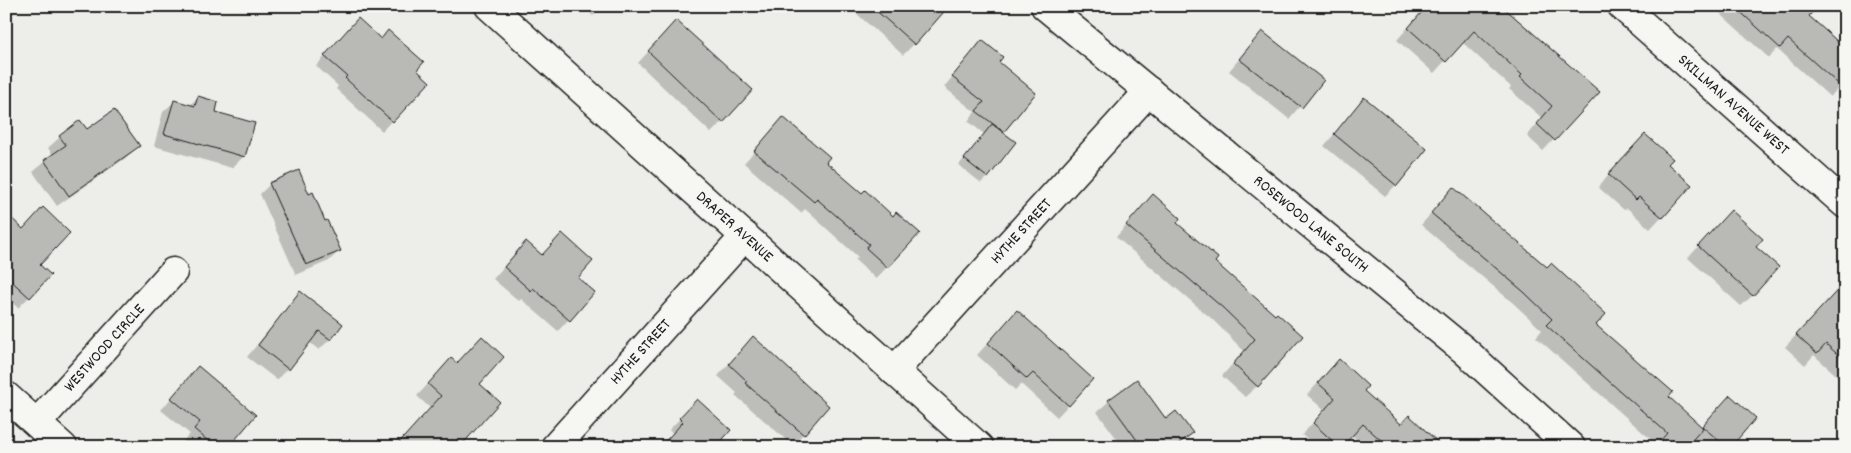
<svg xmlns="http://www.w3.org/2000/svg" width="1851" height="453" font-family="Dekko,sans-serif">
  <rect width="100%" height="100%" fill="#edede9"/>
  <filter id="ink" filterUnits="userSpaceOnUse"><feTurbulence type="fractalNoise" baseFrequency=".02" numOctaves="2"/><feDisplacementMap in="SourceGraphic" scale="10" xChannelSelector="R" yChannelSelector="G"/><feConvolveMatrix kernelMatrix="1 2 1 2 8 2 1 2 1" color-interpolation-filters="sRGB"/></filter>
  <g filter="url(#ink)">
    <!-- shadow -->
    <path fill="#0003" d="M 582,6 L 602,6 L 593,16 Z
      M 848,6 L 932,6 L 914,44 L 903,55 Z
      M 1427,6 L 1598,92 L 1543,151 L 1527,136 L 1542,118 L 1509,89 L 1511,87 L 1462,42 L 1434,73 L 1397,40 Z
      M 1712,6 L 1798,6 L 1845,81 L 1830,97 L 1777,49 L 1769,58 Z
      M 349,30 L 415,70 L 428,82 L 382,131 L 336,89 L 338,86 L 316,66 Z
      M 1262,32 L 1322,80 L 1289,119 L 1229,71 Z
      M 665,33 L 722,122 L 711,133 L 638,63 Z
      M 982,41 L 997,63 L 1034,93 L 1002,133 L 987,177 L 981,183 L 959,165 L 984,134 L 968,121 L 975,112 L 944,87 Z
      M 198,97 L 214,113 L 244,156 L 232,168 L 154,146 L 163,112 L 175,101 L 190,105 Z
      M 1364,99 L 1396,185 L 1385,196 L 1324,146 Z
      M 783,119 L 824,162 L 887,267 L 876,279 L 855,260 L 858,257 L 805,209 L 801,213 L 744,163 Z
      M 86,131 L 138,146 L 127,157 L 57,206 L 33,172 L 53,155 L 48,148 L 60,137 Z
      M 1633,147 L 1666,164 L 1690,186 L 1650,229 L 1627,208 L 1624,210 L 1598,187 Z
      M 270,184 L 308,195 L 339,251 L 329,261 L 296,275 L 260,194 Z
      M 1453,189 L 1701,428 L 1718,408 L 1729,447 L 1702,447 L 1692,438 L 1657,445 L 1536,337 L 1542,330 L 1513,303 L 1421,225 Z
      M 1153,196 L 1213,262 L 1275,317 L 1257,386 L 1245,397 L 1222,376 L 1244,351 L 1212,319 L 1116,237 Z
      M 1720,223 L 1755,247 L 1753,295 L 1741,306 L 1688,258 Z
      M 6,233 L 38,265 L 29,297 L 18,308 L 6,297 Z
      M 562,234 L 577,278 L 594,292 L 558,331 L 521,299 L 519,301 L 493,279 L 515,254 L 541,256 Z
      M 300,292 L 330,339 L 319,350 L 309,342 L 277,380 L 247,357 Z
      M 1845,304 L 1845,383 L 1814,355 L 1805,365 L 1785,347 L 1823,306 Z
      M 1006,323 L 1092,380 L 1057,417 L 1021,384 L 1015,390 L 977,355 Z
      M 742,349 L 803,434 L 792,445 L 735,395 L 737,393 L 718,376 Z
      M 503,357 L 430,408 L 417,396 L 440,371 L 456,364 Z
      M 198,367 L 227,447 L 190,447 L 183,441 L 190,434 L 161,410 Z
      M 1328,372 L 1362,391 L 1400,425 L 1440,447 L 1365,447 L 1352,435 L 1340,447 L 1316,447 L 1302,435 L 1324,410 L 1307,395 Z
      M 1109,401 L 1166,421 L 1191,433 L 1177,447 L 1123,447 L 1097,412 Z
      M 686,412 L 714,447 L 673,434 L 669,430 Z"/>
    <!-- building -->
    <path fill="#b9b9b6" stroke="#1c1c1c" d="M 871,6 L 949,6 L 915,45 Z
      M 1427,6 L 1502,6 L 1600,92 L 1555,141 L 1537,124 L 1552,106 L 1520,77 L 1522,75 L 1474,31 L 1446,62 L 1408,28 Z
      M 1734,6 L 1818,6 L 1809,16 L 1845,48 L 1845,90 L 1788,39 L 1780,48 Z
      M 358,18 L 381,39 L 388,30 L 424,62 L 417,70 L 430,82 L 393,122 L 345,78 L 347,76 L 324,56 Z
      M 676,20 L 753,90 L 723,123 L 648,51 Z
      M 1262,31 L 1324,80 L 1302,108 L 1239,59 Z
      M 982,40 L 1003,57 L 999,62 L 1036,93 L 1004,132 L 976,111 L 984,102 L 952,77 Z
      M 198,96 L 218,102 L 216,112 L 255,123 L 245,157 L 164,134 L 174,100 L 195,106 Z
      M 1364,97 L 1427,149 L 1397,186 L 1334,134 Z
      M 114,110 L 140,146 L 69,196 L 44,160 L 66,145 L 59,136 L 80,120 L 87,129 Z
      M 783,117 L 830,157 L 826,162 L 862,193 L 865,190 L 893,216 L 896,212 L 920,233 L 888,268 L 866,248 L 869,244 L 817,199 L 814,202 L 754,151 Z
      M 992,124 L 1016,142 L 988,178 L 964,159 Z
      M 1645,134 L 1673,159 L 1668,164 L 1692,185 L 1663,218 L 1639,197 L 1636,200 L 1608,174 Z
      M 299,170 L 309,194 L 313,192 L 325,221 L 327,220 L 341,251 L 306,265 L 269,183 Z
      M 1453,187 L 1547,267 L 1551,263 L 1606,314 L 1596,325 L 1673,392 L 1669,397 L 1703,428 L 1686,447 L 1655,447 L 1667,433 L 1546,325 L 1552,319 L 1524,292 L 1431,213 Z
      M 1153,194 L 1180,218 L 1177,223 L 1218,258 L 1215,262 L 1275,315 L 1277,313 L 1303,336 L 1258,387 L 1233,364 L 1255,339 L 1223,308 L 1126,225 Z
      M 43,207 L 70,233 L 40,265 L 51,275 L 30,298 L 6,276 L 6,213 L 23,229 Z
      M 1731,210 L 1763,239 L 1756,247 L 1779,267 L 1753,296 L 1698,246 Z
      M 562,233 L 593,261 L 578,278 L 595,292 L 570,321 L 533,288 L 531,291 L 504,267 L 526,241 L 542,255 Z
      M 1845,282 L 1845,361 L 1826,344 L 1817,354 L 1796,335 Z
      M 300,291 L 343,324 L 331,340 L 319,331 L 289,370 L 258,345 Z
      M 1017,310 L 1093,379 L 1069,406 L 1033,373 L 1027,379 L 988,343 Z
      M 482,336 L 504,357 L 480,384 L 500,402 L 460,447 L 395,447 L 441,396 L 428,384 L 451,358 L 457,363 Z
      M 753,336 L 829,406 L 804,435 L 745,383 L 747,381 L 729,364 Z
      M 1339,359 L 1368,386 L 1364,391 L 1401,424 L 1409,415 L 1443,447 L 1380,447 L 1384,443 L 1363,424 L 1342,447 L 1339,447 L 1313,423 L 1335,398 L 1318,383 Z
      M 198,366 L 256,415 L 229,447 L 215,447 L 194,429 L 200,422 L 171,398 Z
      M 1137,379 L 1166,419 L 1176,411 L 1193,433 L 1174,447 L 1142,447 L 1108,400 Z
      M 1730,395 L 1756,418 L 1731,447 L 1726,447 L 1702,426 Z
      M 697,399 L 731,430 L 716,447 L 660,447 L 683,422 L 679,418 Z"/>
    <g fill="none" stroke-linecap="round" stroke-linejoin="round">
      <defs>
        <g id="minor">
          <path id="s1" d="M 489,6 L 979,447"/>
          <path id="s2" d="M 1045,6 L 1464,350 L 1571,447"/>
          <path id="s3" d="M 1622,6 L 1845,204"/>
          <path id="s4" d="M 894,371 L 1149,91"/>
          <path d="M 6,396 L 63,447"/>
          <path id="s5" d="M 37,423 L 173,272"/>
          <path id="s6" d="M 555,447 L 745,236"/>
        </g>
      </defs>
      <!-- minor casing -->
      <use href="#minor" stroke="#1c1c1c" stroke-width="31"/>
      <!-- minor -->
      <use href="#minor" stroke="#f6f6f2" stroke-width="28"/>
    </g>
  </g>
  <g text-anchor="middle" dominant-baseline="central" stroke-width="4" stroke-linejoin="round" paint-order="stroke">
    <!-- street labels -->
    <g font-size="16" fill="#1c1c1c" stroke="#f6f6f2">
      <text stroke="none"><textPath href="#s3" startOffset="149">SKILLMAN AVENUE WEST</textPath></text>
      <text stroke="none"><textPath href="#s2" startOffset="344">ROSEWOOD LANE SOUTH</textPath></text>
      <text stroke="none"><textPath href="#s1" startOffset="330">DRAPER AVENUE</textPath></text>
      <text stroke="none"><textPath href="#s4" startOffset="189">HYTHE STREET</textPath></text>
      <text stroke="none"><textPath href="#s5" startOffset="101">WESTWOOD CIRCLE</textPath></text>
      <text stroke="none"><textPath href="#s6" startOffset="128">HYTHE STREET</textPath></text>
    </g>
  </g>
  <!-- margin -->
  <rect width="1851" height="453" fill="none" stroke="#f6f6f2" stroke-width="25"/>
  <rect x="12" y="12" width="1826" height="428" fill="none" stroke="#1c1c1c" stroke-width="2" filter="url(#ink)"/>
</svg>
